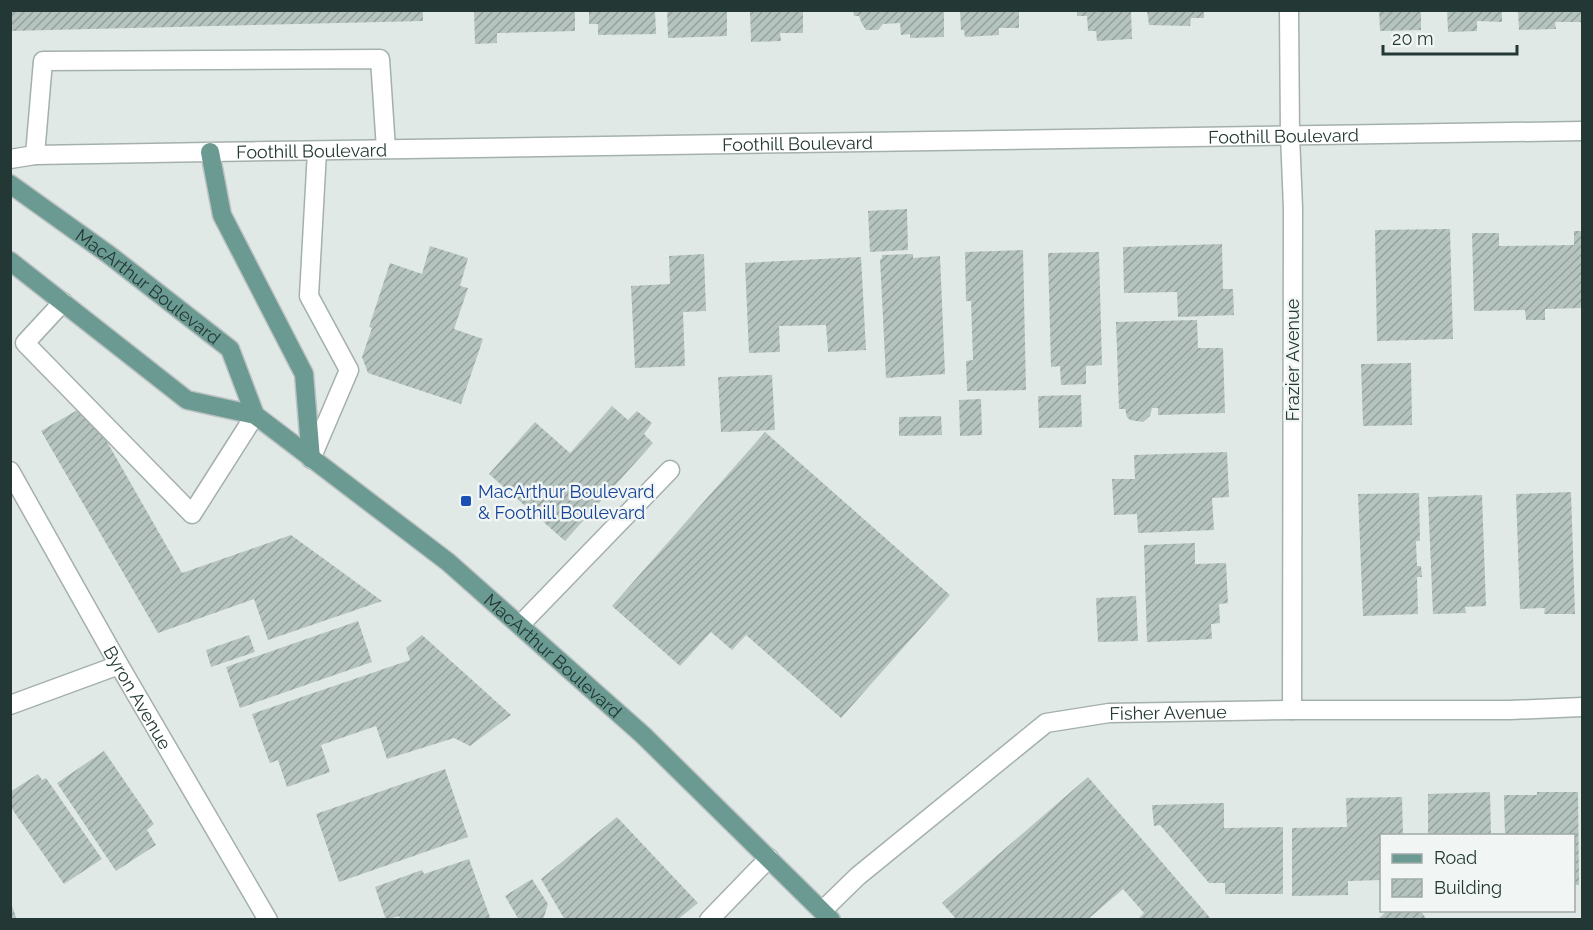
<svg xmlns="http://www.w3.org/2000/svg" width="1593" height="930" font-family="Raleway,sans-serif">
  <defs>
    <pattern id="building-hatch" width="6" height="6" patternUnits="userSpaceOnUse" patternTransform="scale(1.5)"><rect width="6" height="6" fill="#b6c4c0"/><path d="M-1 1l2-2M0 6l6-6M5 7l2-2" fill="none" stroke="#94a09d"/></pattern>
  </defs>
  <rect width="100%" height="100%" fill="#e1e9e6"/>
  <!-- building -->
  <path fill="url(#building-hatch)" d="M 10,10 L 423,10 L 423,21 L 10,31 Z
    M 474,10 L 575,10 L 575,31 L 497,33 L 497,43 L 475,44 Z
    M 589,10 L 655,10 L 656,34 L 598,35 L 598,24 L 589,24 Z
    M 667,10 L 727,10 L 727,36 L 668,38 Z
    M 750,10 L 803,10 L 803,33 L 780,33 L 781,41 L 751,42 Z
    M 853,10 L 944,10 L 944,37 L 910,38 L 910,34 L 901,35 L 900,23 L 883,24 L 878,30 L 866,30 L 862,24 L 859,16 L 854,16 Z
    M 960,10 L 1019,10 L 1019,28 L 999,28 L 999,35 L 965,37 L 964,30 L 961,30 Z
    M 1077,10 L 1131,10 L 1132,39 L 1097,41 L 1096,31 L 1088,31 L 1087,16 L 1077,16 Z
    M 1147,10 L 1204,10 L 1204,18 L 1191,18 L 1190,26 L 1149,25 Z
    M 1379,10 L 1421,10 L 1421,30 L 1380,31 Z
    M 1447,10 L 1502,10 L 1502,22 L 1477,21 L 1477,31 L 1448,32 Z
    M 1518,10 L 1582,10 L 1582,22 L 1555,22 L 1556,29 L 1519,30 Z
    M 907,209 L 908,250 L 870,252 L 868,211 Z
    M 1450,229 L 1453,339 L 1377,341 L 1375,230 Z
    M 1574,231 L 1582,231 L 1582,308 L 1545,309 L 1545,320 L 1526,320 L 1525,310 L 1474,311 L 1472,233 L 1499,233 L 1499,246 L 1574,245 Z
    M 1222,244 L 1223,289 L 1233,289 L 1234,315 L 1178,317 L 1177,292 L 1124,293 L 1123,247 Z
    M 430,246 L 468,258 L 460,286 L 468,288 L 454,329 L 483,339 L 461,404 L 368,373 L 362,357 L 372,328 L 369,327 L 390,263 L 422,274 Z
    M 1023,250 L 1026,390 L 967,391 L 966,361 L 973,360 L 971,301 L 966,301 L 965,252 Z
    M 1099,252 L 1102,365 L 1086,366 L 1086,384 L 1061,385 L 1060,366 L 1051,367 L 1048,253 Z
    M 704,254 L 706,311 L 683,312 L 685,366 L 635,368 L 631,286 L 670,284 L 669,256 Z
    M 913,254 L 913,258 L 940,256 L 945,374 L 886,378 L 880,259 L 882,259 L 882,255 Z
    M 861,257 L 866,350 L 828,352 L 826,325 L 779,326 L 780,352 L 749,353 L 745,263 Z
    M 1197,320 L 1198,348 L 1223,348 L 1225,413 L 1158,415 L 1158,408 L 1152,408 L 1150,416 L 1143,422 L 1130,420 L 1127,417 L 1125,409 L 1119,409 L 1116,322 Z
    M 1411,363 L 1412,425 L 1363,426 L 1361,364 Z
    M 772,375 L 775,430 L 721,432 L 718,377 Z
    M 1081,395 L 1082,427 L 1039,428 L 1038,396 Z
    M 981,399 L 982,435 L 960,436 L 959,400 Z
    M 86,405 L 182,573 L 291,535 L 382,601 L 268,640 L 254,599 L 158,633 L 41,431 Z
    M 612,406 L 628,420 L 637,411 L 652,423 L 644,434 L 653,443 L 565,541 L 489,474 L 535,422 L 570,453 Z
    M 941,416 L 942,435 L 899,436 L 899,417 Z
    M 765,432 L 950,595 L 841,718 L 746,635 L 732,650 L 711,632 L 680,666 L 612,606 Z
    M 1227,452 L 1229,497 L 1212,498 L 1214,530 L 1138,533 L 1137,514 L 1114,515 L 1112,479 L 1135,479 L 1134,455 Z
    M 1571,492 L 1575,614 L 1544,614 L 1545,608 L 1520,609 L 1516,494 Z
    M 1419,493 L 1420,541 L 1416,541 L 1417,566 L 1421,566 L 1422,577 L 1417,577 L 1418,614 L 1363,616 L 1358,494 Z
    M 1482,495 L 1486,606 L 1465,607 L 1466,613 L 1433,614 L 1428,497 Z
    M 1195,543 L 1195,564 L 1226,563 L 1228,603 L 1219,604 L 1220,623 L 1211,624 L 1212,639 L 1147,642 L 1144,545 Z
    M 1136,596 L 1138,641 L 1098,642 L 1096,598 Z
    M 358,621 L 372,662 L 240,708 L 226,667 Z
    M 249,635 L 255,652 L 211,667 L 206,650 Z
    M 422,635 L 511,715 L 470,746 L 454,738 L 387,759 L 376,726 L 321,745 L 330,772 L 287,787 L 278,760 L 270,763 L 252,714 L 410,660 L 406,648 Z
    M 104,751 L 154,824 L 147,830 L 156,845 L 116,871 L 57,783 Z
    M 445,769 L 468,837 L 339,882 L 316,814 Z
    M 38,774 L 42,780 L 46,778 L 102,859 L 64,884 L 10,806 L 10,792 Z
    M 1088,777 L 1212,920 L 1137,920 L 1144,913 L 1123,889 L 1087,920 L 957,920 L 942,903 Z
    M 1490,792 L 1491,836 L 1428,836 L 1428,794 Z
    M 1537,792 L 1578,792 L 1579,885 L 1574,885 L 1574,836 L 1505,836 L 1504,795 L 1537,795 Z
    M 1402,797 L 1403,836 L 1382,836 L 1382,880 L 1348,881 L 1348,895 L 1292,896 L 1292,828 L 1347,827 L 1346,798 Z
    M 1224,803 L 1224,828 L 1283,827 L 1283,894 L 1225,894 L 1225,883 L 1209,883 L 1160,825 L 1154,826 L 1152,805 Z
    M 617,817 L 698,903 L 677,920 L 565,920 L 541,879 Z
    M 469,859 L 491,920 L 400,920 L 399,916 L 386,920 L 375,887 L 422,870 L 424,874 Z
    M 532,879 L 548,904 L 543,920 L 519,920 L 505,896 Z
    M 10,903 L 11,903 L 17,920 L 10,920 Z
    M 1388,910 L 1420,910 L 1427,920 L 1377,920 Z"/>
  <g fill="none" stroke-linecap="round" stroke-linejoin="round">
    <defs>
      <g id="minor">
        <path d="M 1289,10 L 1290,135 L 1293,208 L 1292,710"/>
        <path d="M 35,155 L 43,61 L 380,59 L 386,149"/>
        <path id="s1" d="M 10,159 L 35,155 L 210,152 L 1582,131"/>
        <path d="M 63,302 L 25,343 L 192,514 L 255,415"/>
        <path d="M 311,459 L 349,370 L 309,296 L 317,151"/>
        <path id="s2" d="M 10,471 L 119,665 L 268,920"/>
        <path d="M 520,625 L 670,470"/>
        <path d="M 10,705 L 119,665"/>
        <path id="s3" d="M 823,910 L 858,876 L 1046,723 L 1109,713 L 1292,710 L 1510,710 L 1582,707"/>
        <path d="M 709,920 L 769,858"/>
      </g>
      <g id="major">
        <path d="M 210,152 L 222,215 L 304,374 L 311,459"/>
        <path id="s4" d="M 10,184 L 108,254 L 230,349 L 255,415"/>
        <path id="s5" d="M 10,261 L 187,400 L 255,415 L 448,562 L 643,735 L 831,920"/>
      </g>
    </defs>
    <!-- minor casing -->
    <use href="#minor" stroke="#a4b0ad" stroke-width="21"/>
    <!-- major casing -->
    <use href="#major" stroke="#bdc3c2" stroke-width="21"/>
    <!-- minor -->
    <use href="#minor" stroke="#fff" stroke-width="18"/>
    <!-- major -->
    <use href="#major" stroke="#6b9a93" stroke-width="18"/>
  </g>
  <!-- markers -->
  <rect fill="#1a4fb4" stroke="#f1f6f4" stroke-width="2" x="460" y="495" width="12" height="12" rx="3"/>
  <g text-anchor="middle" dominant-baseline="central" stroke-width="5" stroke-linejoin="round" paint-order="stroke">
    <!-- street labels -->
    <g font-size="18" fill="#233834" stroke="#f1f6f4">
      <text stroke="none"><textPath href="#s1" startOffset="1274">Foothill Boulevard</textPath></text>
      <text stroke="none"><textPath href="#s1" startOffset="788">Foothill Boulevard</textPath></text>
      <text stroke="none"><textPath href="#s1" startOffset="302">Foothill Boulevard</textPath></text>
      <text stroke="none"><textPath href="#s4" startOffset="172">MacArthur Boulevard</textPath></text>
      <text transform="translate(1292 360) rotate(-90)">Frazier Avenue</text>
      <text stroke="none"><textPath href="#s5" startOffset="678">MacArthur Boulevard</textPath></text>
      <text stroke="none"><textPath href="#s2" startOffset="260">Byron Avenue</textPath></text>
      <text stroke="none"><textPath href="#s3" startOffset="414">Fisher Avenue</textPath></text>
    </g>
    <!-- transit labels -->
    <g font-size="18" fill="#164399" stroke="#f1f6f4" text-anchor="start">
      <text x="478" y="491">MacArthur Boulevard<tspan x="478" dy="21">&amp; Foothill Boulevard</tspan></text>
    </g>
  </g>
  <!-- border -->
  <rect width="1593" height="930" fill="none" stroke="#233834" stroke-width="24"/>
  <!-- legend -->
  <rect x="1380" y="834" width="195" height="78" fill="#f1f6f4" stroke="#9faaa7" stroke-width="1.5"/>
  <rect x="1392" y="854" width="30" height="9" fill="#6b9a93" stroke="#9faaa7" stroke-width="1.5"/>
  <text x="1434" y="864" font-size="18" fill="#233834">Road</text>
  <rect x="1392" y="879" width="30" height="18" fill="url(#building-hatch)" stroke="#9faaa7" stroke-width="1.5"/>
  <text x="1434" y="894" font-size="18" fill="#233834">Building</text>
  <!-- scale -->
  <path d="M1383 45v9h134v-9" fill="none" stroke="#233834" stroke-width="3"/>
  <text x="1392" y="45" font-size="18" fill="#233834" stroke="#f1f6f4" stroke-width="4.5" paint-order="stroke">20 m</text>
</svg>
